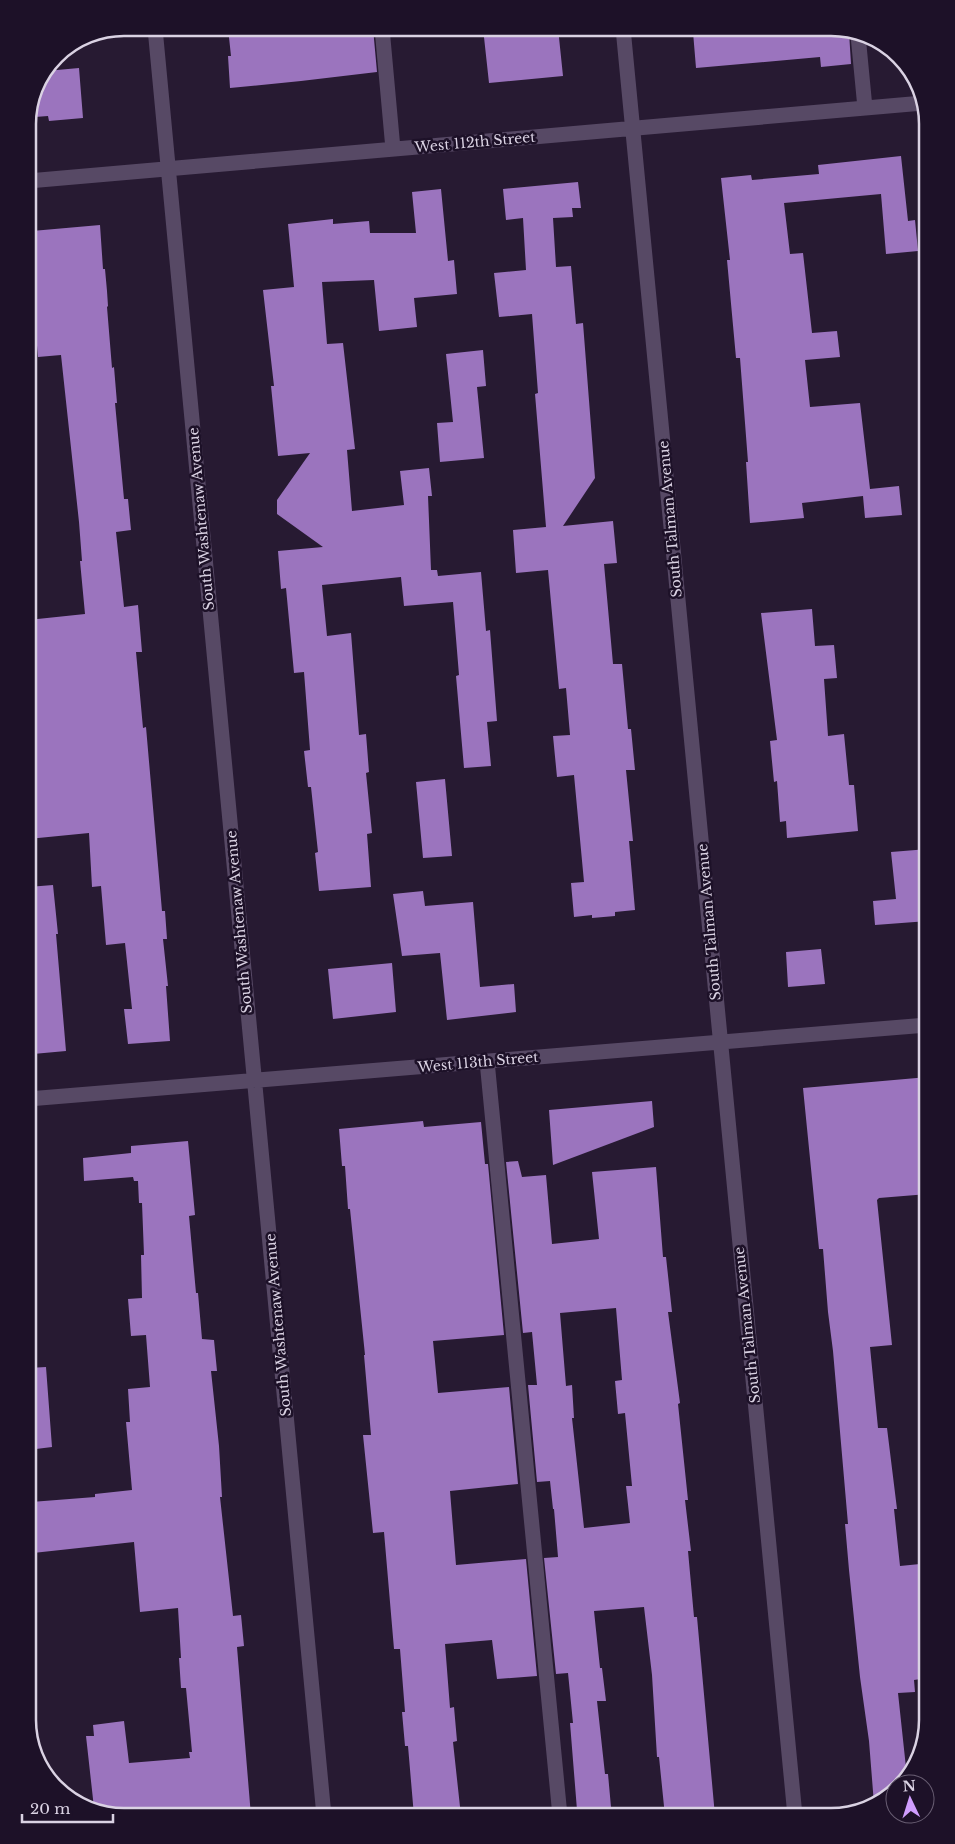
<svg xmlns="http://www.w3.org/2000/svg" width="955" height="1844" font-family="'Libre Baskerville',serif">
  <rect width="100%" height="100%" fill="#271a32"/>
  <!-- building -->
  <path fill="#9b74be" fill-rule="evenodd" d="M 228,28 L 373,28 L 377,72 L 301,81 L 230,88 L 228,56 L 231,56 Z
    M 483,28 L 558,28 L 563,76 L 489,83 Z
    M 735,28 L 780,28 L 781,37 L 846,31 L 849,32 L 851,64 L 821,67 L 820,57 L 696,68 L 693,32 Z
    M 79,68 L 83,118 L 49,121 L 48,116 L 35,117 L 33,95 L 35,87 L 46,71 Z
    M 901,156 L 908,221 L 915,220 L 918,251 L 886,254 L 881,194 L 784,203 L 790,254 L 803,253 L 812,333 L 837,331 L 840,357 L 805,360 L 810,407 L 860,403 L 870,489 L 899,486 L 902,515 L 865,518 L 863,496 L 802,503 L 804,518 L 750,523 L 746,462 L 748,462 L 740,358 L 736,358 L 727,260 L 730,260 L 721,178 L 751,175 L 752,180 L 819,174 L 818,165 Z
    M 578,182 L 581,208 L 572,208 L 573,217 L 553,218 L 556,267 L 571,266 L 576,324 L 583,323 L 595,478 L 563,526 L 613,521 L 617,563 L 604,564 L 613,664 L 622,664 L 628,729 L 631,729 L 635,770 L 626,770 L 633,841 L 629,841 L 635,910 L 615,912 L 615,916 L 592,918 L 592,915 L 574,917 L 571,883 L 584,882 L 574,775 L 557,777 L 553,736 L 570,735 L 566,688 L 559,689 L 548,570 L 516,573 L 513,530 L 546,527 L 535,394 L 538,393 L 532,314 L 499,317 L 494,273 L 526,270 L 523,218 L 506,220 L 503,189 Z
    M 441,189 L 448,261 L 454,260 L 457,294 L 414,298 L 417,327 L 379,331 L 374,280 L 322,282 L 327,344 L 343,343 L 355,449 L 347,450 L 352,511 L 404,505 L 400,471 L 429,468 L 432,496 L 428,496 L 431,570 L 437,570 L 438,576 L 481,572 L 486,631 L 490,630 L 497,721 L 487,722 L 491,766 L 464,768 L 456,676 L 459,675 L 453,602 L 404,606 L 401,577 L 322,585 L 327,636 L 351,633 L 359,735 L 366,734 L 369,772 L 366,773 L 372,833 L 367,834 L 371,887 L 319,891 L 315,853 L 318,852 L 311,787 L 308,787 L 304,751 L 310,750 L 304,672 L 294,673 L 286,588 L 281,589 L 278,551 L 323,547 L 277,514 L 277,500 L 310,453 L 278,456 L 271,386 L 274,386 L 263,290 L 294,287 L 288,224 L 333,219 L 333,224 L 369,221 L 370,233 L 416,233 L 412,192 Z
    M 100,225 L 103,269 L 105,269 L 107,291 L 108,306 L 107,307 L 112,368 L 114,367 L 117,403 L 115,403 L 124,499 L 128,499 L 131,530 L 116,532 L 124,607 L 138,605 L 142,652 L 136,652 L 143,728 L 146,727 L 162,911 L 165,911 L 167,939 L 163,939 L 168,986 L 166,986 L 170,1041 L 128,1044 L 124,1009 L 132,1009 L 125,943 L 106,945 L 101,886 L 92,887 L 89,833 L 28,839 L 28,620 L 85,614 L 80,561 L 82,561 L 79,522 L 61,355 L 38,357 L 31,276 L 36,275 L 32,231 Z
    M 483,350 L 486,386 L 477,387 L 484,458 L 440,462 L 437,423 L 453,422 L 446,354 Z
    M 812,609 L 815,646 L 834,645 L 837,678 L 824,679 L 828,736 L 844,734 L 849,785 L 854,785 L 858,831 L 787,838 L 786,821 L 780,822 L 777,781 L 774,782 L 770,741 L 777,740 L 761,613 Z
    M 445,779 L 452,856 L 423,858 L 416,782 Z
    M 928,849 L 928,921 L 875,925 L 873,901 L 896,899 L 891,852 Z
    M 53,885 L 58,934 L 56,934 L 66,1051 L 33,1054 L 30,1020 L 32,1020 L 28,969 L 28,887 Z
    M 423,891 L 425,906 L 473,902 L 480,987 L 514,984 L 516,1012 L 447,1020 L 440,953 L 402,956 L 393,894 Z
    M 821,949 L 825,984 L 788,987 L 786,952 Z
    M 392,963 L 396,1012 L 333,1019 L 328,969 Z
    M 928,1077 L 928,1107 L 925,1108 L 928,1135 L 928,1194 L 879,1198 L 877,1200 L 892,1345 L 870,1347 L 878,1428 L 887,1428 L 897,1509 L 894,1509 L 900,1566 L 920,1564 L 925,1609 L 928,1609 L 928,1636 L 922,1637 L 927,1678 L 914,1680 L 915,1692 L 898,1693 L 907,1777 L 898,1784 L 895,1784 L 895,1787 L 874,1804 L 869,1741 L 860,1677 L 849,1570 L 845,1524 L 848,1524 L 833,1351 L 828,1312 L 823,1249 L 819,1249 L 803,1088 Z
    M 652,1101 L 654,1127 L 553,1165 L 549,1110 Z
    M 423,1121 L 424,1127 L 481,1122 L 485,1164 L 488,1164 L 504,1335 L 433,1341 L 438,1393 L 509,1387 L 518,1484 L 450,1491 L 456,1565 L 526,1559 L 537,1676 L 497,1679 L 492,1640 L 445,1644 L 450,1708 L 454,1707 L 457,1741 L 453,1742 L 461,1816 L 414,1816 L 408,1746 L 405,1746 L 402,1712 L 405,1712 L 400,1649 L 394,1649 L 384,1532 L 373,1533 L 363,1435 L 371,1435 L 364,1355 L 365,1355 L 350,1209 L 348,1209 L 345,1166 L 342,1166 L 339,1129 Z
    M 188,1141 L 195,1215 L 189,1216 L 196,1293 L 198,1293 L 202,1339 L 214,1340 L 217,1371 L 211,1371 L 219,1446 L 222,1497 L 220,1497 L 233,1616 L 241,1615 L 244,1646 L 237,1647 L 251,1816 L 118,1816 L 94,1808 L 86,1736 L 94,1736 L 93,1725 L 124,1721 L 129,1763 L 190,1758 L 189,1752 L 192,1752 L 186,1688 L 181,1688 L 179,1658 L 181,1658 L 178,1608 L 140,1612 L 134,1542 L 33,1553 L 31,1502 L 95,1497 L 95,1494 L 132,1490 L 126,1422 L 130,1422 L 128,1389 L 150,1387 L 146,1335 L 131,1336 L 128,1299 L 142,1298 L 141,1255 L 144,1255 L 142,1203 L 139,1203 L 138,1181 L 134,1181 L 133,1177 L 84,1181 L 83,1158 L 131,1153 L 131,1146 Z
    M 518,1161 L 522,1177 L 546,1175 L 552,1244 L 599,1239 L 592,1172 L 656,1167 L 663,1257 L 666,1257 L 672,1312 L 668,1312 L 680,1403 L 678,1404 L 688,1500 L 685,1500 L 691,1551 L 688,1551 L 694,1617 L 697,1617 L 715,1816 L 665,1816 L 659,1757 L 657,1757 L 652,1675 L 644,1607 L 594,1611 L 600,1668 L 602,1668 L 606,1701 L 597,1701 L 605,1774 L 608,1774 L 611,1807 L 577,1810 L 570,1723 L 573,1723 L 568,1673 L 556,1674 L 544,1558 L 558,1557 L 554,1509 L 553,1509 L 550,1481 L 537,1482 L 528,1385 L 537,1385 L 532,1332 L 523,1333 L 506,1162 ZM 616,1308 L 622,1380 L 615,1381 L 618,1414 L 625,1413 L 632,1486 L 626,1486 L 630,1523 L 584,1528 L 572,1418 L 574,1418 L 572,1385 L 566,1386 L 560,1313 Z
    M 46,1367 L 52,1447 L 28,1450 L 28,1368 Z"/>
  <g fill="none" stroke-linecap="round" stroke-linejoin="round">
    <!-- minor -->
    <path stroke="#574965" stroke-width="15" d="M 155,28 L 324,1816
      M 382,28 L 393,149
      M 623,28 L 795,1816
      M 858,35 L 865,108
      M 28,181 L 923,103
      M 487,1061 L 560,1816
      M 28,1099 L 927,1025"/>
  </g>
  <g text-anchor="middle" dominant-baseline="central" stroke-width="5" stroke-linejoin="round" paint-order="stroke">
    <!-- street labels -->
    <g font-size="14" fill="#dad2e3" stroke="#1d1128">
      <text transform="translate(475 142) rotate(-5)">West 112th Street</text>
      <text transform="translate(201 519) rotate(-95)">South Washtenaw Avenue</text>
      <text transform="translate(670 519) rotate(-95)">South Talman Avenue</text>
      <text transform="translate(239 922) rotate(-95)">South Washtenaw Avenue</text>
      <text transform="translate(709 922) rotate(-95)">South Talman Avenue</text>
      <text transform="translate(478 1062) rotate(-5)">West 113th Street</text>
      <text transform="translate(278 1325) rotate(-95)">South Washtenaw Avenue</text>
      <text transform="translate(747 1325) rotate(-96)">South Talman Avenue</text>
    </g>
  </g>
  <!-- crop -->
  <path d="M0 0H955V1844H0ZM124 36H831A88 88 0 0 1 919 124V1720A88 88 0 0 1 831 1808H124A88 88 0 0 1 36 1720V124A88 88 0 0 1 124 36Z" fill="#1d1128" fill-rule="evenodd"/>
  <path fill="none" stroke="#dad2e3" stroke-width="2.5" d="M124 36H831A88 88 0 0 1 919 124V1720A88 88 0 0 1 831 1808H124A88 88 0 0 1 36 1720V124A88 88 0 0 1 124 36Z"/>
  <!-- north arrow -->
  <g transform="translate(910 1799) rotate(356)"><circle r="24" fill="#1d1128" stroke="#695e73"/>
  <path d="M0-4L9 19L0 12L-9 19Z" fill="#d09dfe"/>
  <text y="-8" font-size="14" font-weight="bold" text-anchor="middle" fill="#dad2e3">N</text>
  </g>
  <!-- scale -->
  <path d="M22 1814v8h91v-8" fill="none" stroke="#dad2e3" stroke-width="2.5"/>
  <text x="30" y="1814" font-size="15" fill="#dad2e3" stroke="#1d1128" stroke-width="4" paint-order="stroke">20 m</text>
</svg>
